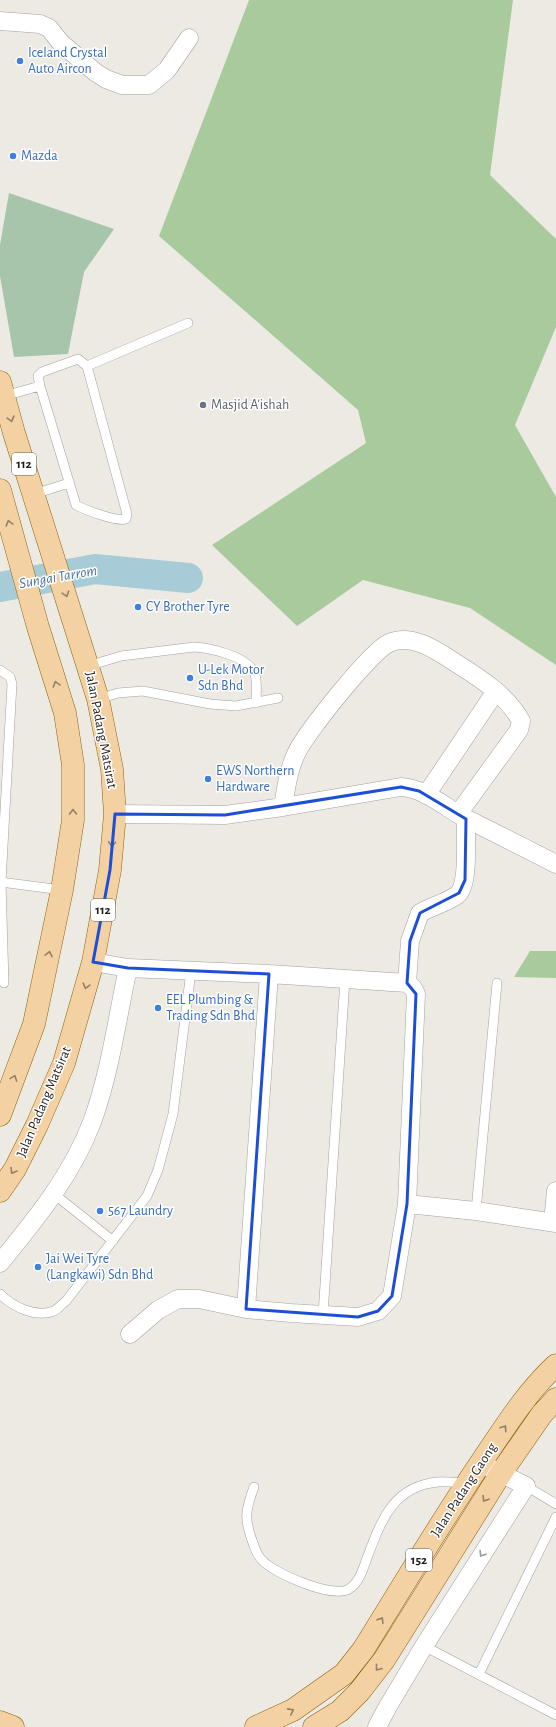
<svg xmlns="http://www.w3.org/2000/svg" width="556" height="1727" font-family="'Alegreya Sans',sans-serif">
  <rect width="100%" height="100%" fill="#edeae4"/>
  <!-- forest -->
  <path fill="#a9ca9c" d="M 249,0 L 513,0 L 490,175 L 556,239 L 556,327 L 515,425 L 556,497 L 556,665 L 470,608 L 363,580 L 297,626 L 212,545 L 366,443 L 358,410 L 159,236 Z
    M 530,951 L 556,951 L 556,978 L 514,977 Z"/>
  <!-- cemetery -->
  <path fill="#a7c5ab" d="M 9,193 L 114,229 L 84,272 L 68,354 L 14,357 L 0,276 L 0,245 Z"/>
  <g fill="none" stroke-linecap="round" stroke-linejoin="round">
    <!-- river -->
    <path stroke="#a7ccd8" stroke-width="30" d="M 0,587 L 95,569 L 188,578"/>
    <defs>
      <path id="lane" d="M 78,359 L 87,366 L 127,514 L 126,519 C 117,522 85,510 76,505 L 40,386 L 38,376 L 42,372 Z
        M 87,366 L 188,323
        M 4,396 L 40,386
        M 34,494 L 69,483
        M 88,666 L 121,656 L 194,647 C 210,648 246,656 254,672 C 258,680 256,693 256,703
        M 0,670 L 10,677 L 12,684 L 1,882 L 4,983
        M 98,699 L 118,693 L 143,691 L 210,704 L 236,706 L 278,698
        M 0,882 L 62,890
        M 54,1194 L 113,1241
        M 476,1211 L 497,983
        M 0,1294 C 13,1307 36,1318 54,1311 C 58,1309 62,1304 66,1301 L 147,1196 L 158,1170 L 173,1114 L 191,971
        M 323,1315 L 345,979
        M 526,1486 L 556,1504
        M 254,1487 C 245,1511 244,1519 253,1543 C 255,1548 257,1555 261,1559 C 272,1573 333,1599 349,1589 C 359,1583 363,1569 367,1558 C 381,1521 393,1486 438,1482 C 447,1481 457,1483 466,1483
        M 424,1646 L 556,1715
        M 479,1674 L 556,1517"/>
      <path id="street" d="M 0,21 L 40,24 L 49,28 L 61,43 L 95,72 L 106,79 L 122,85 L 149,85 L 167,70 L 189,38
        M 426,795 L 496,691
        M 283,807 C 286,789 288,771 296,754 C 304,735 371,651 389,643 C 413,632 440,653 459,665 C 483,680 507,696 521,721 L 519,730 L 458,814
        M 115,814 L 225,815 L 283,807 L 401,787 C 425,788 447,809 467,819 C 497,834 527,849 556,864
        M 128,968 L 269,974 L 407,983 L 413,988 L 416,994 L 407,1204 L 476,1211 L 556,1223
        M 407,983 L 410,941 L 420,913 C 432,906 446,903 457,895 C 470,885 465,836 466,819
        M 553,1222 L 556,1191
        M 0,1263 C 36,1219 72,1175 92,1122 C 110,1073 117,1019 128,968 L 93,962
        M 246,1309 L 269,974
        M 130,1334 L 158,1310 L 178,1299 L 199,1299 L 246,1309 L 291,1313 L 358,1317 L 378,1311 L 392,1296 L 407,1204
        M 377,1727 L 387,1708 L 424,1646 L 526,1486 L 490,1468"/>
      <path id="primary" d="M 0,382 L 14,433 L 98,699 L 112,769 L 115,814 L 110,870 L 93,962 L 64,1063 L 37,1125 L 15,1169 L 0,1191
        M 0,490 L 38,627 L 65,713 L 73,765 L 73,820 L 62,890 L 34,1024 L 0,1115
        M 0,1722 L 13,1727
        M 256,1727 L 293,1710 L 344,1674 L 363,1650 C 403,1586 441,1521 484,1458 C 506,1425 527,1392 556,1365
        M 314,1727 L 340,1711 L 360,1691 L 384,1660 L 501,1473 L 542,1414 L 556,1399"/>
    </defs>
    <!-- lane casing -->
    <use href="#lane" stroke="#a1a1a1" stroke-width="10"/>
    <!-- street casing -->
    <use href="#street" stroke="#a1a1a1" stroke-width="19"/>
    <!-- primary casing -->
    <use href="#primary" stroke="#8b620c" stroke-width="23"/>
    <!-- lane -->
    <use href="#lane" stroke="#fff" stroke-width="9"/>
    <!-- street -->
    <use href="#street" stroke="#fff" stroke-width="18"/>
    <!-- primary -->
    <use href="#primary" stroke="#f4d1a2" stroke-width="22"/>
  </g>
  <!-- one-way arrows -->
  <defs><path id="oneway-chevron" d="M-2-3.5L2.5 0L-2 3.5" fill="none" stroke-width="1.6" stroke-linecap="round" stroke-linejoin="round"/></defs>
  <g stroke="#938066">
    <use href="#oneway-chevron" transform="translate(11 419) rotate(74)"/>
    <use href="#oneway-chevron" transform="translate(9 523) rotate(-105)"/>
    <use href="#oneway-chevron" transform="translate(66 594) rotate(72)"/>
    <use href="#oneway-chevron" transform="translate(56 684) rotate(-107)"/>
    <use href="#oneway-chevron" transform="translate(73 812) rotate(-90)"/>
    <use href="#oneway-chevron" transform="translate(112 844) rotate(95)"/>
    <use href="#oneway-chevron" transform="translate(49 954) rotate(-78)"/>
    <use href="#oneway-chevron" transform="translate(86 986) rotate(106)"/>
    <use href="#oneway-chevron" transform="translate(14 1078) rotate(-70)"/>
    <use href="#oneway-chevron" transform="translate(13 1171) rotate(121)"/>
    <use href="#oneway-chevron" transform="translate(504 1428) rotate(-56)"/>
    <use href="#oneway-chevron" transform="translate(485 1499) rotate(122)"/>
    <use href="#oneway-chevron" transform="translate(381 1620) rotate(-58)"/>
    <use href="#oneway-chevron" transform="translate(378 1668) rotate(128)"/>
    <use href="#oneway-chevron" transform="translate(291 1711) rotate(-28)"/>
  </g>
  <use stroke="#999" href="#oneway-chevron" transform="translate(482 1554) rotate(122)"/>
  <!-- marked area -->
  <path fill="none" stroke="#1d4ed8" stroke-width="3" stroke-linejoin="round" d="M 401,787 L 419,791 L 466,819 L 465,880 L 459,893 L 420,913 L 410,941 L 407,983 L 416,994 L 407,1204 L 392,1296 L 378,1311 L 358,1317 L 246,1309 L 269,974 L 128,968 L 93,962 L 110,870 L 115,814 L 225,815 Z"/>
  <!-- markers -->
  <g fill="#3f7fe0" stroke="#fff" stroke-width="1.5">
    <circle cx="20" cy="61" r="4"/>
    <circle cx="13" cy="156" r="4"/>
    <circle cx="138" cy="607" r="4"/>
    <circle cx="190" cy="678" r="4"/>
    <circle cx="208" cy="779" r="4"/>
    <circle cx="158" cy="1008" r="4"/>
    <circle cx="100" cy="1211" r="4"/>
    <circle cx="38" cy="1267" r="4"/>
  </g>
  <circle fill="#6b7280" stroke="#fff" stroke-width="1.5" cx="203" cy="405" r="4"/>
  <g text-anchor="middle" dominant-baseline="central" stroke-width="3" stroke-linejoin="round" paint-order="stroke">
    <!-- shield labels -->
    <g fill="#fff" stroke="#616161" stroke-width="1">
      <rect x="12" y="453" width="24" height="22" rx="3"/>
      <rect x="91" y="899" width="24" height="22" rx="3"/>
      <rect x="406" y="1549" width="26" height="22" rx="3"/>
    </g>
    <g font-size="13" font-weight="bold" fill="#1d1d1d">
      <text x="24" y="464">112</text>
      <text x="103" y="910">112</text>
      <text x="419" y="1560">152</text>
    </g>
    <!-- shop labels -->
    <g font-size="14" fill="#366cbe" stroke="#fff" text-anchor="start">
      <text x="28" y="53">Iceland Crystal<tspan x="28" dy="16">Auto Aircon</tspan></text>
      <text x="21" y="156">Mazda</text>
      <text x="146" y="607">CY Brother Tyre</text>
      <text x="198" y="670">U-Lek Motor<tspan x="198" dy="16">Sdn Bhd</tspan></text>
      <text x="216" y="771">EWS Northern<tspan x="216" dy="16">Hardware</tspan></text>
      <text x="166" y="1000">EEL Plumbing &amp;<tspan x="166" dy="16">Trading Sdn Bhd</tspan></text>
      <text x="108" y="1211">567 Laundry</text>
      <text x="46" y="1259">Jai Wei Tyre<tspan x="46" dy="16">(Langkawi) Sdn Bhd</tspan></text>
    </g>
    <!-- worship labels -->
    <g font-size="14" fill="#5b616d" stroke="#fff" text-anchor="start">
      <text x="211" y="405">Masjid A'ishah</text>
    </g>
    <!-- street labels -->
    <g font-size="14" fill="#1d1d1d" stroke="#fff">
      <text transform="translate(101 730) rotate(79)">Jalan Padang Matsirat</text>
      <text transform="translate(44 1102) rotate(-67)">Jalan Padang Matsirat</text>
      <text transform="translate(464 1490) rotate(-57)">Jalan Padang Gaong</text>
    </g>
    <!-- water labels -->
    <g font-size="15" font-style="italic" fill="#4e759e" stroke="#fff">
      <text transform="translate(58 577) rotate(-10)">Sungai Tarrom</text>
    </g>
  </g>
</svg>
